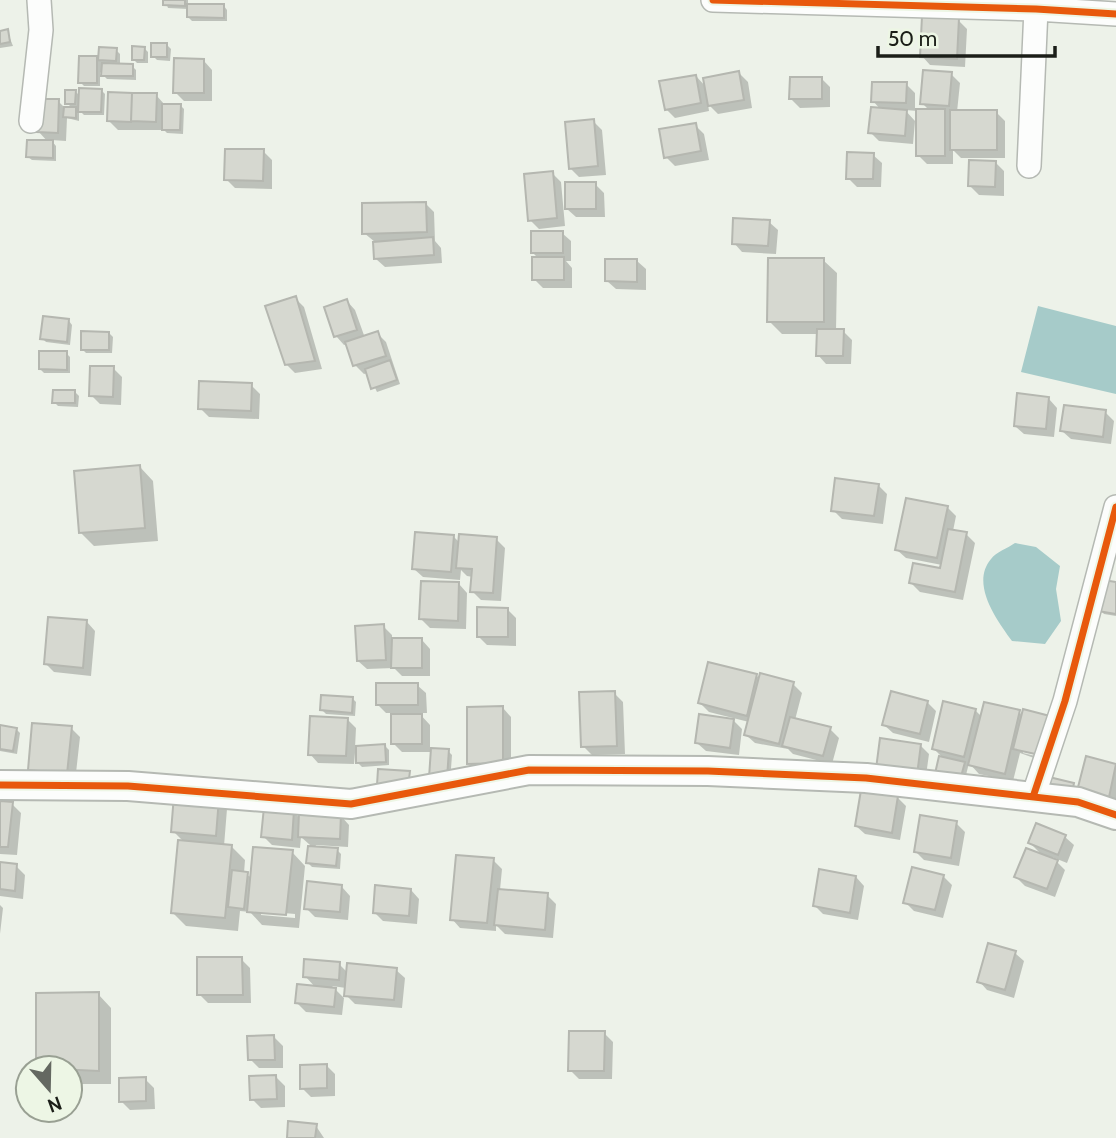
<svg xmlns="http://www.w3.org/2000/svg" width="1116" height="1138" font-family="Cabin,sans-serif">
  <rect width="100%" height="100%" fill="#edf2e9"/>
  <!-- water -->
  <path fill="#a6cbc9" d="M 1038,306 L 1116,326 L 1116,394 L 1021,372 Z
    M 1015,543 L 1036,547 L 1060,566 L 1056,589 L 1061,621 L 1045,644 L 1012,641 C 997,620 970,584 991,559 C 996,552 1008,548 1015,543 Z"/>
  <!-- shadow -->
  <path fill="#0003" fill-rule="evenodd" d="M 165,0 L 188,0 L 188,5 L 224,6 L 227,10 L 227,21 L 192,21 L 188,17 L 188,9 L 168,8 Z
    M 958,20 L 967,29 L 965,67 L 930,65 L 922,56 Z
    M 7,31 L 13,46 L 0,48 L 0,33 Z
    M 167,45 L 171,49 L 170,61 L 157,60 L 153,56 Z
    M 144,48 L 148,52 L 148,63 L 137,63 L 133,59 Z
    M 116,50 L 120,54 L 120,65 L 132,66 L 136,70 L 136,80 L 107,79 L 100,72 L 100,86 L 84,86 L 80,82 L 81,58 L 100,58 Z
    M 204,61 L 212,70 L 212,101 L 184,101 L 175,92 Z
    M 739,73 L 748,82 L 752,108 L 718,114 L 708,104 L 709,111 L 675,118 L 666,109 L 696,76 L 706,87 Z
    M 951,74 L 960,83 L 957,112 L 996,112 L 1005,121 L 1005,158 L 961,158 L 953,150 L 953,164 L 927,164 L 918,155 L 918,111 L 905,110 L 915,121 L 913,144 L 879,141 L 870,132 L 881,110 L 873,101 L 906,84 L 915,93 L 915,110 L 929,110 L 922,103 Z
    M 821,78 L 830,87 L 830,107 L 800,108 L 791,99 Z
    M 101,90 L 105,94 L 104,115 L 84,115 L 79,110 L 79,121 L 67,118 L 66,141 L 51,140 L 56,146 L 56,161 L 32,160 L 28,157 L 48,142 L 38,131 L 58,101 L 65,108 L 72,108 L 67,103 L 75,91 L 81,97 Z
    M 156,95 L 165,105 L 180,105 L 184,109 L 183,134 L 167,133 L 164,130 L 118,130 L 109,121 Z
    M 593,121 L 602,130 L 606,175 L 579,177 L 570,168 Z
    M 695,125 L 704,134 L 709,160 L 675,166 L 666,157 Z
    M 263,151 L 272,160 L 272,189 L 235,188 L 226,179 Z
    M 873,155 L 882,163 L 881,187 L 857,187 L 848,178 Z
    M 995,162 L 1004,171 L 1004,196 L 979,195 L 970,186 Z
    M 552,173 L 561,182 L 565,226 L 539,229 L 530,220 Z
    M 595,184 L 604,193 L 605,217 L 576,217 L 567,209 Z
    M 425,203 L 434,212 L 435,241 L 441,248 L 442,263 L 385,267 L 376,259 L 375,242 L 364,233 Z
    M 769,222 L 778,230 L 776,254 L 742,252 L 734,243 Z
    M 562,233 L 571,241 L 571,261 L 566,261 L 572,268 L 572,288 L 543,288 L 534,279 L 539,259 L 533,253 Z
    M 823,260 L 837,273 L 836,331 L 843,331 L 852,340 L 851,364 L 826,364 L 818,355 L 818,334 L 782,334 L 769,321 Z
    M 637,261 L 646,269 L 646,290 L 616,289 L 607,281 Z
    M 295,298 L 304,307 L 322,369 L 295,373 L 286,364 Z
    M 347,301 L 355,310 L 365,338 L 377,333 L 386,342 L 400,384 L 377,392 L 368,373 L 364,374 L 355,365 L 348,344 L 344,345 L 336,336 Z
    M 69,321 L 72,325 L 70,345 L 46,342 L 42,338 Z
    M 109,333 L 113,337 L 112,353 L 86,353 L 82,349 Z
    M 66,353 L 70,357 L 70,373 L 44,373 L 40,369 Z
    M 113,368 L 122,377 L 121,405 L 100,404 L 91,395 Z
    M 251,385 L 260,394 L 259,419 L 209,417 L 200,408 Z
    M 75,392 L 79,396 L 78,407 L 58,406 L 54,402 Z
    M 1049,399 L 1057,408 L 1054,437 L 1024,434 L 1015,426 Z
    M 1105,412 L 1114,421 L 1111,444 L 1071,439 L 1062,431 Z
    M 140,467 L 153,481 L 158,541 L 94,546 L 81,533 Z
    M 878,485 L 887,494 L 883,524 L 842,519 L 833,510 Z
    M 947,507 L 956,516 L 953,531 L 966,534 L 975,543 L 963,600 L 920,592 L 911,583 L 941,570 L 942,565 L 906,558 L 897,550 Z
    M 454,537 L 460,543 L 496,539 L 505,548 L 501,601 L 481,600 L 472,591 L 473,577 L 467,576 L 461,570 L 460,580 L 423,577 L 414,569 Z
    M 459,584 L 467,593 L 466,629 L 430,628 L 421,619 Z
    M 1116,584 L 1116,616 L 1104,614 L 1100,610 Z
    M 507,609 L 516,618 L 516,646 L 487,645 L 478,636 Z
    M 87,622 L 95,631 L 91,676 L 54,672 L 45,663 Z
    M 383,626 L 392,635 L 392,640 L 422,640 L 430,649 L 430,676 L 402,676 L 394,668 L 367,669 L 358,661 Z
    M 756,675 L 760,679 L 793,684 L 802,693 L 795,720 L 830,729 L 839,738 L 832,764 L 793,754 L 788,749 L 755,743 L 746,735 L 749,722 L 709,712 L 700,703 Z
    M 417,685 L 426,693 L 427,713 L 419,713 L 430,725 L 430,750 L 448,751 L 452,755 L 450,782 L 432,752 L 402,752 L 393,743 L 393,713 L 386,713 L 378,705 Z
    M 614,693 L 623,702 L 625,754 L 592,755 L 583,746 Z
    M 352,698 L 356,702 L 355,716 L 326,714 L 322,710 Z
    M 927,702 L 936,711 L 929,742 L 893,733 L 884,725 Z
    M 945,703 L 975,710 L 982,717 L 985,704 L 1019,712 L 1023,716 L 1025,711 L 1049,717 L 1058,726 L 1048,763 L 1020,753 L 1013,781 L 979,774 L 969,763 L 963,787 L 940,781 L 936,777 L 941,756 L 934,749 ZM 1023,749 L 1049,755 L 1048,759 L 1023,753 Z
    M 503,708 L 511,717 L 511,772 L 478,772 L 469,763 Z
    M 347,719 L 356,728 L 355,748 L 385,746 L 389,750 L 389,765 L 362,767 L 358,763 L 358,753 L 355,753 L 354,764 L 318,763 L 310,754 Z
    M 733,720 L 742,729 L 739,755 L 706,751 L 697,743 Z
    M 0,727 L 16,729 L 20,733 L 17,754 L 0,751 Z
    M 71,728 L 80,737 L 75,782 L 39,778 L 30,769 Z
    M 920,745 L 929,754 L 925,783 L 886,777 Z
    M 1087,758 L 1116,765 L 1116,810 L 1051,779 L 1073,785 L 1079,791 Z
    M 897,797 L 906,806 L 900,840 L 865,834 L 856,826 Z
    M 219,800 L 227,809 L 224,846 L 231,846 L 245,860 L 244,873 L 252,878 L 292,852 L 305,866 L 299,928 L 262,925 L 250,912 L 240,911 L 238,931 L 186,926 L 173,913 L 184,842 L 173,831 ZM 261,911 L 295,914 L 295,918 L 261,915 Z
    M 0,803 L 12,804 L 21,813 L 17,855 L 0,854 Z
    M 293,812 L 301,819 L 341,816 L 349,825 L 348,847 L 316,845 L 315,848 L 337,850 L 341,854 L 340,869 L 312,867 L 308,863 L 310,845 L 301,837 L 300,848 L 272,845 L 263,836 Z
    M 956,823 L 965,832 L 959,866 L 924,860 L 915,851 Z
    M 1065,837 L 1074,845 L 1067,863 L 1052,857 L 1065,870 L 1055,897 L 1025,886 L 1016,877 L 1044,857 L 1030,843 Z
    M 493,860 L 502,869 L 500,890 L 547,895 L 556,904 L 553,938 L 505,934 L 496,925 L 496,931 L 460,928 L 452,919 Z
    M 0,864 L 16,866 L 25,875 L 23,899 L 0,896 Z
    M 943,876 L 952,885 L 943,918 L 914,911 L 905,902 Z
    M 856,877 L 864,886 L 858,920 L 823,914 L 815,906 Z
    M 342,887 L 350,896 L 348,920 L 315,917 L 306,908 Z
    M 411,890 L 419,899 L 417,924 L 383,921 L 374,912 Z
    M 0,905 L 3,908 L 0,934 Z
    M 1015,953 L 1024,961 L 1014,998 L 987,990 L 979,981 Z
    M 241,959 L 250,968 L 251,1003 L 208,1003 L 199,994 Z
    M 339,964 L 348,973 L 396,970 L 405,978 L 402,1008 L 355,1004 L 346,995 L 346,988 L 332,986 L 344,998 L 342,1015 L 306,1012 L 297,1003 L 316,988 L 305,976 Z
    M 98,994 L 111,1008 L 111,1084 L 70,1084 L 70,1068 Z
    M 604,1033 L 613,1042 L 612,1079 L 579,1079 L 570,1070 Z
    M 274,1037 L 283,1046 L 283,1068 L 259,1068 L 250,1059 Z
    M 326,1065 L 335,1074 L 335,1096 L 311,1097 L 302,1088 Z
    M 276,1077 L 285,1086 L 285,1107 L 261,1108 L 252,1099 Z
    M 145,1079 L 154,1088 L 155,1109 L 130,1110 L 121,1101 Z
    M 316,1126 L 324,1138 L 289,1138 Z"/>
  <!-- building -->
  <path fill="#d6d8d0" stroke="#b5b7b0" stroke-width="2" d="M 163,0 L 185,0 L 185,6 L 163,5 Z
    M 187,4 L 224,4 L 224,18 L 187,17 Z
    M 922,16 L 959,18 L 957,59 L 920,57 Z
    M 8,29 L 10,42 L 0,44 L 0,31 Z
    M 151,43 L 167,43 L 167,57 L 151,57 Z
    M 132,46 L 145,47 L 144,60 L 132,60 Z
    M 99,47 L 117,48 L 116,61 L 98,60 Z
    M 79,56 L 97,56 L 97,83 L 78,83 Z
    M 174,58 L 204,59 L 204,93 L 173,93 Z
    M 102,63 L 133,64 L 133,76 L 101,76 Z
    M 923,70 L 952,72 L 949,106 L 920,104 Z
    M 739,71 L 744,100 L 708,106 L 703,78 Z
    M 696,75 L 701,103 L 665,110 L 659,81 Z
    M 790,77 L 822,77 L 822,99 L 789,99 Z
    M 872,82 L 907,82 L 906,103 L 871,102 Z
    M 79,88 L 102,89 L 101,112 L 78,112 Z
    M 65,90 L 76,90 L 75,104 L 65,104 Z
    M 108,92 L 132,93 L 131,122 L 107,121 Z
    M 132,93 L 157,93 L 156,122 L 131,121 Z
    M 37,99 L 59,99 L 58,133 L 37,132 Z
    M 162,104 L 181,104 L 180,130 L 162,130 Z
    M 64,107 L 76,107 L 76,118 L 63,117 Z
    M 871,107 L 907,110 L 905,136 L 868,133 Z
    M 916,109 L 945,109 L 945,156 L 916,156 Z
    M 950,110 L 997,110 L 997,150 L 950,150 Z
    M 594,119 L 598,166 L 569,169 L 565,122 Z
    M 696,123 L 701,151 L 664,158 L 659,129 Z
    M 27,140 L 53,140 L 53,158 L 26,157 Z
    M 225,149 L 264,149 L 263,181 L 224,180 Z
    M 847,152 L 874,153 L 873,179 L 846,179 Z
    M 969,160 L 996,161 L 995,187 L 968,186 Z
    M 553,171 L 557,218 L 528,221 L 524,174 Z
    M 565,182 L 596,182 L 596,209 L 565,209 Z
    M 426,202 L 427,232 L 362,234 L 362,203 Z
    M 733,218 L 770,220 L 768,246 L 732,244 Z
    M 531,231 L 563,231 L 563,253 L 531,253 Z
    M 433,237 L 434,255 L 374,259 L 373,242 Z
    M 532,257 L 564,257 L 564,280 L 532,280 Z
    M 768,258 L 824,258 L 824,322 L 767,322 Z
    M 605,259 L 637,259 L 637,282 L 605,281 Z
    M 296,296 L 315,361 L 285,365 L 265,306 Z
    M 347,299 L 357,330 L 334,337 L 324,307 Z
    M 43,316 L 69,319 L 67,342 L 40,339 Z
    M 817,329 L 844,329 L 843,356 L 816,356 Z
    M 81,331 L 109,332 L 109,350 L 81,350 Z
    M 378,331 L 386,356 L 353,366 L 345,342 Z
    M 39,351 L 67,351 L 67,370 L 39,369 Z
    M 390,360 L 397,380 L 371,389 L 365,369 Z
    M 90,366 L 114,366 L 113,397 L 89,396 Z
    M 199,381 L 252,383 L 251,411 L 198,409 Z
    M 53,390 L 75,390 L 75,403 L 52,403 Z
    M 1017,393 L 1049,397 L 1046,429 L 1014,426 Z
    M 1064,405 L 1106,410 L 1103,437 L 1060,431 Z
    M 140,465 L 145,528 L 79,533 L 74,471 Z
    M 835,478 L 879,484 L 874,516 L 831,511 Z
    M 906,498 L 948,506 L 937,558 L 895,550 Z
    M 948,529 L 967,532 L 955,592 L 909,583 L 913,563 L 940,568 Z
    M 415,532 L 454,535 L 451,572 L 412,569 Z
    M 459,534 L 497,537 L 493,593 L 470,592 L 472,569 L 456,568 Z
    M 1103,580 L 1116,582 L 1116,614 L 1098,611 Z
    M 421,581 L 459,582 L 458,621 L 419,619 Z
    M 477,607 L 508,608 L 508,637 L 477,637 Z
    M 48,617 L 87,620 L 83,668 L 44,664 Z
    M 384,624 L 386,660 L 357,661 L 355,626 Z
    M 392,638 L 422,638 L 422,668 L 391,668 Z
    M 708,662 L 757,674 L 747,716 L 698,703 Z
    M 760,673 L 794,682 L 779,744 L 744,735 Z
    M 376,683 L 418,683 L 418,705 L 376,705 Z
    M 615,691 L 617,746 L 581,747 L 579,692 Z
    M 891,691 L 928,701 L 920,734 L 882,725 Z
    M 321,695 L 353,697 L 352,713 L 320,710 Z
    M 943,701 L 976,709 L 964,757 L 932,749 Z
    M 984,702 L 1020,710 L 1005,774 L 968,765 Z
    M 503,706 L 503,763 L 467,764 L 467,707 Z
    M 1023,709 L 1050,716 L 1040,755 L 1013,749 Z
    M 391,714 L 422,714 L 422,744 L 391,744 Z
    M 699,714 L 734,719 L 730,748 L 695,743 Z
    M 310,716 L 348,718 L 346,756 L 308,755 Z
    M 790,717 L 831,727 L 823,756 L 782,746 Z
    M 32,723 L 72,726 L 67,774 L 28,770 Z
    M 0,725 L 17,728 L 13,751 L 0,749 Z
    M 880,738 L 921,744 L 917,775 L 876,769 Z
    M 385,744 L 386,762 L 356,763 L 356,746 Z
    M 431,748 L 449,749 L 447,779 L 429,778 Z
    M 939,756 L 965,762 L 959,784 L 934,778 Z
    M 1086,756 L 1116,764 L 1108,802 L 1076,795 Z
    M 378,769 L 410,771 L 408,787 L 377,785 Z
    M 1049,777 L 1074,783 L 1071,798 L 1046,792 Z
    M 861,790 L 898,796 L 892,833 L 855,826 Z
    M 174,795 L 219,798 L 216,836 L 171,832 Z
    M 0,801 L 13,802 L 8,847 L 0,847 Z
    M 264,807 L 294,810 L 292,840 L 261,837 Z
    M 299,812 L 341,814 L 340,839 L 298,837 Z
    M 920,815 L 957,821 L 951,858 L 914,852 Z
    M 1036,823 L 1066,835 L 1058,855 L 1028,843 Z
    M 178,840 L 232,845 L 225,918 L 171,913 Z
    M 308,846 L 338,848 L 336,866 L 306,863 Z
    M 253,847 L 293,850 L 286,915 L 247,912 Z
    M 1026,848 L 1058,860 L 1047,889 L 1014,877 Z
    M 456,855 L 494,858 L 487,923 L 450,920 Z
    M 0,862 L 17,864 L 15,891 L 0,889 Z
    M 912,867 L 944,875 L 935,910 L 903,903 Z
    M 819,869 L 856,876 L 850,913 L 813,906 Z
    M 232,870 L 248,872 L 244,909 L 228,907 Z
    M 307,881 L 342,885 L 340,912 L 304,909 Z
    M 375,885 L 411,889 L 409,916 L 373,913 Z
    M 498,889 L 548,893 L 545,930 L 494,925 Z
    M 988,943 L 1016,951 L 1005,990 L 977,982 Z
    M 197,957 L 242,957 L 243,995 L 197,995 Z
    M 304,959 L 340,962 L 339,980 L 303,977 Z
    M 347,963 L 397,968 L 394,1000 L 344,996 Z
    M 297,984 L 336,988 L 334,1007 L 295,1003 Z
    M 99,992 L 99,1071 L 36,1068 L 36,993 Z
    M 569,1031 L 605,1031 L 604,1071 L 568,1071 Z
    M 274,1035 L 275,1060 L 248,1060 L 247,1036 Z
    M 327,1064 L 327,1088 L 300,1089 L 300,1065 Z
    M 276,1075 L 277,1099 L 250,1100 L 249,1076 Z
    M 146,1077 L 146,1101 L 119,1102 L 119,1078 Z
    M 288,1121 L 317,1124 L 315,1138 L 287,1138 Z"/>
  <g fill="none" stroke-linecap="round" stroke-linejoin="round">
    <defs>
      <path id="minor" d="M 713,0 L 1036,9 L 1116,14
        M 31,121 L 41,30 L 39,0
        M 1029,166 L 1036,9
        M 1033,797 L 1065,701 L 1116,507"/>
      <path id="tertiary" d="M 0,785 L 128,786 L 351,804 L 529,770 L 708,771 L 866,778 L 1078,802 L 1116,815"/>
    </defs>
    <!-- minor casing -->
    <use href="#minor" stroke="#b5b9b3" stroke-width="26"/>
    <!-- tertiary casing -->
    <use href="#tertiary" stroke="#b5b9b3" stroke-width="32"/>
    <!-- minor -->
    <use href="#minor" stroke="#fcfdfc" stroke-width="23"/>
    <!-- tertiary -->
    <use href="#tertiary" stroke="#fcfdfc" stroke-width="28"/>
    <defs>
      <path id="cycleway" d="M 713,0 L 1036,9 L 1116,14
        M 0,785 L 128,786 L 351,804 L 529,770 L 708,771 L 866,778 L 1078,802 L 1116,815
        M 1033,797 L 1065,701 L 1116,507"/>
    </defs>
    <!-- cycleway casing -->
    <use href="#cycleway" stroke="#edf6e5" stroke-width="11"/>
    <!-- cycleway -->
    <use href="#cycleway" stroke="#e8590c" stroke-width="7"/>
  </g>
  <!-- north arrow -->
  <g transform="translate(49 1089) rotate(160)"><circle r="33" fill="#edf6e5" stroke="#99a093" stroke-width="2"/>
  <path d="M0-5L12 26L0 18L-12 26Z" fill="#646861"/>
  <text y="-10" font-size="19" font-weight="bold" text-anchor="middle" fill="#1b1e18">N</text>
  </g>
  <!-- scale -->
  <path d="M878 46v10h177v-10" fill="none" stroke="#1b1e18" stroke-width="3.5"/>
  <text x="888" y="46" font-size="21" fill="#1b1e18" stroke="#edf6e5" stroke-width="5" paint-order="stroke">50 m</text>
</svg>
